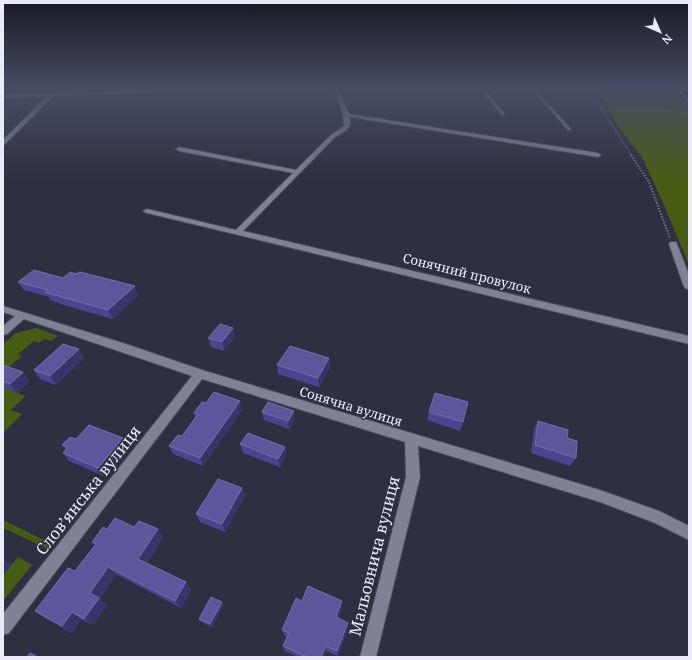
<svg xmlns="http://www.w3.org/2000/svg" width="692" height="660" font-family="'Noto Serif',serif">
  <rect width="100%" height="100%" fill="#2e2f40"/>
  <!-- green -->
  <path fill="#475c13" d="M 595,88 L 672,88 L 689,107 L 689,265 L 664,205 L 642,157 L 615,122 L 607,104 Z
    M 36,328 L 58,336 L 51,341 L 44,339 L 39,343 L 34,341 L 18,354 L 22,356 L 5,370 L 3,370 L 3,344 L 16,333 Z
    M 3,387 L 25,396 L 11,410 L 22,414 L 3,433 Z
    M 3,520 L 50,543 L 46,548 L 3,528 Z
    M 18,557 L 32,565 L 3,601 L 3,575 Z"/>
  <g fill="none" stroke-linecap="round" stroke-linejoin="round">
    <defs>
      <path id="service" d="M 483,88 L 504,113 L 504,115 L 502,115 L 480,88 Z
        M 534,88 L 570,128 L 570,130 L 568,130 L 531,88 Z"/>
      <path id="minor" d="M 197,88 L 262,88 L 53,96 L 3,146 L 3,140 L 47,96 L 3,98 L 3,94 Z
        M 333,88 L 338,88 L 349,114 L 598,153 L 601,155 L 598,157 L 350,117 C 352,129 344,132 335,137 L 243,231 L 689,336 L 689,344 L 147,213 L 143,211 L 147,209 L 236,230 L 293,173 L 179,151 L 176,149 L 179,147 L 296,170 L 331,135 L 344,126 L 343,113 Z
        M 670,242 L 676,242 L 677,244 L 689,275 L 689,290 L 684,287 L 669,244 Z
        M 3,306 L 126,344 L 202,370 L 600,490 L 659,511 L 689,526 L 689,540 L 655,523 L 600,502 L 418,446 L 420,477 L 376,657 L 360,657 L 406,477 L 405,442 L 202,379 L 9,633 L 3,635 L 3,614 L 192,376 L 24,319 L 7,334 L 3,335 L 3,326 L 15,316 L 3,312 Z"/>
    </defs>
    <!-- service casing -->
    <use href="#service" stroke="#4a4a59" stroke-width="2"/>
    <!-- minor casing -->
    <use href="#minor" stroke="#4a4a59" stroke-width="2"/>
    <!-- path-far1 -->
    <path stroke="#767786" stroke-width="1.5" stroke-dasharray="1 1" stroke-linecap="butt" d="M 585,88 L 597,102 L 632,156
      M 602,110 L 660,110 L 689,113"/>
    <!-- path -->
    <path stroke="#767786" stroke-width="2" stroke-dasharray="1.5 1.5" stroke-linecap="butt" d="M 631,155 L 649,182 L 670,238"/>
    <!-- service -->
    <use href="#service" fill="#808195" fill-rule="evenodd"/>
    <!-- minor -->
    <use href="#minor" fill="#808195" fill-rule="evenodd"/>
    <!-- rail -->
    <path stroke="#bcbdc9" stroke-width="1.5" stroke-dasharray="3.5 1.5" stroke-linecap="butt" d="M 677,88 L 689,102"/>
  </g>
  <!-- wall -->
  <path fill="#4b4590" d="M 63,278 L 138,295 L 113,319 L 67,306 L 50,300 L 49,297 L 24,290 L 18,282 Z
    M 235,337 L 224,351 L 211,347 L 208,338 Z
    M 84,358 L 56,385 L 40,379 L 34,370 Z
    M 329,358 L 330,367 L 319,387 L 278,374 L 277,365 Z
    M 3,365 L 29,381 L 17,393 L 3,387 Z
    M 206,403 L 242,410 L 203,466 L 173,454 L 169,446 L 182,436 L 195,418 L 194,413 Z
    M 262,412 L 295,419 L 289,429 L 264,420 Z
    M 429,412 L 463,422 L 460,431 L 427,420 Z
    M 538,421 L 567,438 L 576,458 L 570,466 L 531,453 L 534,429 Z
    M 240,444 L 285,447 L 286,455 L 280,467 L 243,453 Z
    M 62,445 L 127,447 L 104,476 L 69,461 L 63,453 L 66,450 Z
    M 242,488 L 245,496 L 225,532 L 200,522 L 196,514 Z
    M 134,527 L 158,529 L 163,538 L 147,563 L 186,582 L 191,590 L 181,608 L 116,574 L 100,598 L 107,605 L 93,625 L 81,619 L 72,633 L 45,618 L 35,611 L 75,571 L 95,545 L 92,542 L 107,529 Z
    M 302,601 L 342,607 L 338,618 L 348,628 L 338,656 L 326,651 L 324,657 L 298,657 L 285,651 L 283,646 L 287,637 L 284,635 L 282,630 Z
    M 222,602 L 223,605 L 212,627 L 201,622 L 199,619 Z"/>
  <!-- shaded-wall -->
  <path fill="#38356b" d="M 135,286 L 138,295 L 113,319 L 108,310 Z
    M 233,328 L 235,337 L 224,351 L 222,342 Z
    M 79,349 L 84,358 L 56,385 L 50,376 Z
    M 329,358 L 330,367 L 319,387 L 318,378 Z
    M 23,372 L 29,381 L 17,393 L 10,384 Z
    M 240,401 L 242,410 L 203,466 L 200,458 Z
    M 294,411 L 295,419 L 289,429 L 288,421 Z
    M 123,438 L 127,447 L 104,476 L 98,468 Z
    M 285,447 L 286,455 L 280,467 L 278,459 Z
    M 242,488 L 245,496 L 225,532 L 222,524 Z
    M 158,529 L 163,538 L 144,567 L 138,559 Z
    M 3,558 L 12,564 L 3,575 Z
    M 108,567 L 116,574 L 100,598 L 107,605 L 93,625 L 84,619 L 90,593 Z
    M 186,582 L 191,590 L 181,608 L 175,601 Z
    M 342,601 L 342,607 L 336,623 L 336,617 Z
    M 222,602 L 223,605 L 212,627 L 210,624 Z
    M 72,612 L 81,619 L 72,633 L 62,626 Z
    M 348,623 L 348,628 L 338,656 L 337,651 Z
    M 326,646 L 326,651 L 324,657 L 321,657 Z"/>
  <!-- building -->
  <path fill="#5c579b" stroke="#726ea9" d="M 34,270 L 63,278 L 70,272 L 76,274 L 80,272 L 135,286 L 108,310 L 62,297 L 45,292 L 48,290 L 18,282 Z
    M 220,324 L 233,328 L 222,342 L 208,338 Z
    M 63,344 L 79,349 L 50,376 L 34,370 Z
    M 290,346 L 329,358 L 318,378 L 277,365 Z
    M 3,365 L 23,372 L 10,384 L 3,381 Z
    M 214,392 L 240,401 L 200,458 L 169,446 L 178,435 L 182,436 L 198,414 L 194,413 L 202,402 L 206,403 Z
    M 435,393 L 468,402 L 463,422 L 429,412 Z
    M 268,402 L 294,411 L 288,421 L 262,412 Z
    M 538,421 L 568,430 L 567,438 L 577,441 L 576,458 L 535,445 Z
    M 89,425 L 123,438 L 98,468 L 63,453 L 68,447 L 62,445 L 70,437 L 76,439 Z
    M 248,433 L 285,447 L 278,459 L 240,444 Z
    M 218,479 L 242,488 L 222,524 L 196,514 Z
    M 115,518 L 134,527 L 139,521 L 158,529 L 138,559 L 186,582 L 175,601 L 108,567 L 90,593 L 99,598 L 84,619 L 72,612 L 62,626 L 35,611 L 68,568 L 75,571 L 96,544 L 92,542 L 103,527 L 107,529 Z
    M 308,586 L 342,601 L 336,617 L 348,623 L 337,651 L 326,646 L 321,657 L 307,657 L 283,646 L 289,633 L 282,630 L 296,598 L 302,601 Z
    M 211,597 L 222,602 L 210,624 L 199,619 Z
    M 30,653 L 38,657 L 27,657 Z"/>
  <!-- sky -->
  <linearGradient id="sky" x2="0" y2="1"><stop stop-color="#191a23"/><stop offset="0.49" stop-color="#464d64"/><stop offset="1" stop-color="#464d64" stop-opacity="0"/></linearGradient>
  <rect width="692" height="181" fill="url(#sky)"/>
  <g text-anchor="middle" dominant-baseline="central" stroke-width="3" stroke-linejoin="round" paint-order="stroke">
    <!-- street labels -->
    <g font-size="13" fill="#eaebf6" stroke="#2e2f40">
      <text transform="translate(467 273) rotate(14)">Сонячний провулок</text>
      <text transform="translate(351 406) rotate(17)">Сонячна вулиця</text>
    </g>
    <!-- near-street labels -->
    <g font-size="16" fill="#eaebf6" stroke="#2e2f40">
      <text transform="translate(88 490) rotate(-52)">Словʼянська вулиця</text>
      <text transform="translate(374 556) rotate(-76)">Мальовнича вулиця</text>
    </g>
  </g>
  <!-- border -->
  <rect width="692" height="660" fill="none" stroke="#eaebf6" stroke-width="8"/>
  <!-- north arrow -->
  <g transform="translate(660 32) rotate(135)" stroke="#2e2f40" stroke-width="3" paint-order="stroke">
  <path d="M0-3L7 15L0 10L-7 15Z" fill="#eaebf6"/>
  <text y="-6" font-size="11" font-weight="bold" text-anchor="middle" fill="#eaebf6">N</text>
  </g>
</svg>
